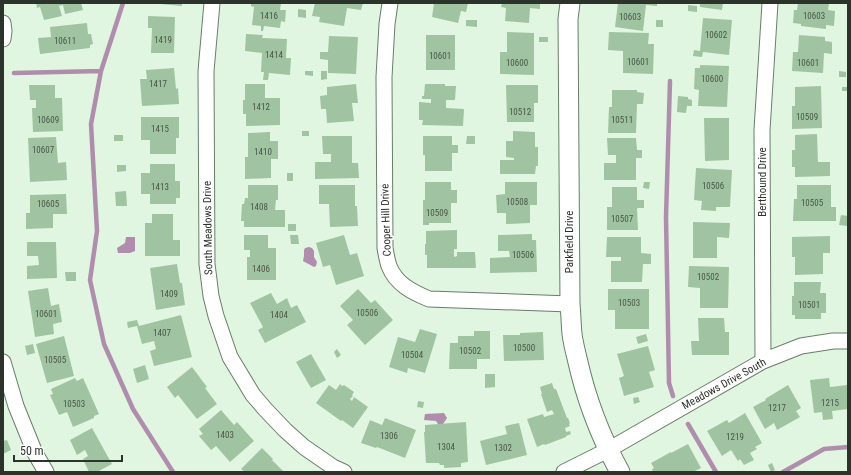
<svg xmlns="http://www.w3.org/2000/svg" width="851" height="475" font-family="'Roboto Condensed',sans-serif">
  <rect width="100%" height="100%" fill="#e0f6e0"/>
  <!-- water -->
  <path fill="#b08dad" d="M 126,237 L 135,237 L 135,251 L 130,253 L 118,253 L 117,248 L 125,243 Z
    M 309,247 L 312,248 L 314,251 L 314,257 L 317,262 L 316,266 L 314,267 L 303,261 L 304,256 L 304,250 L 305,248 Z
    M 444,413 L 447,418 L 443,424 L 438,424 L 436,421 L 424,420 L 425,414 Z"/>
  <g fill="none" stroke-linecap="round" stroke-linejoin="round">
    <!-- stream -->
    <path stroke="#b08dad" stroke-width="4.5" d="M 123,3 L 101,71 L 91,124 L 97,231 L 90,280 L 104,344 L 133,409 L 173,472
      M 14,73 L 101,71
      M 670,81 L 666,217 L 669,383 L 673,396
      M 688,424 L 716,472
      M 783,472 L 824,449 L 848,447"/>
  </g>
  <!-- building -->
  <path fill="#a0c4a1" d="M 36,3 L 81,3 L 83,10 L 65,14 L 63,5 L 59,6 L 62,16 L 44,20 L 40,7 L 37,8 Z
    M 160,3 L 182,3 L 182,6 L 160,4 Z
    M 251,3 L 281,3 L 280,10 L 286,10 L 285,22 L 281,21 L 280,28 L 264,26 L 263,31 L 261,31 L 261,26 L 252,25 L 254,7 L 251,6 Z
    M 315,3 L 363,3 L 361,10 L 347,8 L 344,26 L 319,22 L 320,17 L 312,16 Z
    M 434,3 L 468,3 L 466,12 L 461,11 L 458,23 L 432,17 Z
    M 502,3 L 540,3 L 540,9 L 530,8 L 529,23 L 505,21 L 506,8 L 501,7 Z
    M 618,3 L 657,3 L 657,6 L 646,5 L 643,31 L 615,27 Z
    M 700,3 L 723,3 L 722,10 L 700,7 Z
    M 798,3 L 829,3 L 828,10 L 835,11 L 834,26 L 826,25 L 826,29 L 801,26 L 801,24 L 793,23 L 794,10 L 797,10 Z
    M 688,5 L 697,6 L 697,12 L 688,11 Z
    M 298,9 L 306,10 L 306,18 L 298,17 Z
    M 148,16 L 175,17 L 174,53 L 151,53 L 152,28 L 148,28 Z
    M 703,18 L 732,20 L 729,55 L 703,52 L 702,57 L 693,56 L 694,50 L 700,51 Z
    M 466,20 L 477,20 L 477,27 L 466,26 Z
    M 656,20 L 663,20 L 663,27 L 656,27 Z
    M 87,23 L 88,34 L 91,34 L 93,44 L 90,45 L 90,48 L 40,54 L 38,38 L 51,37 L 50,27 Z
    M 507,32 L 534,33 L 534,75 L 500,74 L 500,52 L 507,52 Z
    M 609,32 L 649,33 L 648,44 L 654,44 L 653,74 L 623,73 L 623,51 L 608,50 Z
    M 246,34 L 263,35 L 262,38 L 287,39 L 286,58 L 291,58 L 290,75 L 269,73 L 268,80 L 263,80 L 264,72 L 261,72 L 262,53 L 245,51 Z
    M 426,35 L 455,35 L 455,70 L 426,70 Z
    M 799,35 L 825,37 L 825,41 L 832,42 L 832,54 L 824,53 L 823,73 L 792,71 L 793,52 L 798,52 Z
    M 329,36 L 358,37 L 356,74 L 328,73 L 328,60 L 320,59 L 320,52 L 328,52 Z
    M 539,37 L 548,37 L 548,42 L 539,42 Z
    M 700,65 L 729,66 L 727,107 L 698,106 L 699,90 L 694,89 L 695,68 L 700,68 Z
    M 174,68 L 176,89 L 178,88 L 179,104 L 142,106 L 140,79 L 147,79 L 146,70 Z
    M 305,71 L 313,71 L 313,76 L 305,75 Z
    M 321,71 L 327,71 L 327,79 L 321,80 Z
    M 839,71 L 846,72 L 846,77 L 839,77 Z
    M 245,84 L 265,84 L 265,98 L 280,98 L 280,125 L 246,126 L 246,114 L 243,114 L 243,100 L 245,100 Z
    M 356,84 L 358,103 L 352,103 L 354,121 L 327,123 L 326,109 L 321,109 L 320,96 L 327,95 L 327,87 Z
    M 425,84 L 445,84 L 445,86 L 456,86 L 455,100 L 446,100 L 446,108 L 464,109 L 463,126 L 422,125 L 423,120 L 419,120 L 419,102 L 431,103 L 431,99 L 422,99 L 422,96 L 424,96 Z
    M 29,85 L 55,85 L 55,98 L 62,98 L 63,131 L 33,132 L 32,108 L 36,108 L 36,100 L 30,100 Z
    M 506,85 L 538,85 L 538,103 L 534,103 L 534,122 L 507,122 Z
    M 821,86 L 822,128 L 792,129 L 792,106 L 795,106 L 795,87 Z
    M 842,87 L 847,87 L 847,91 L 842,91 Z
    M 612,90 L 637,90 L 637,92 L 644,93 L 643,104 L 637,104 L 636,133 L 608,133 L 609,107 L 612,107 Z
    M 678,96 L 688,97 L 688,99 L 692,100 L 692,106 L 687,106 L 686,113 L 677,112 Z
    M 141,117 L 179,117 L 179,138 L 176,138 L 176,154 L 150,154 L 150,140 L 141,140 Z
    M 704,118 L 729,118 L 729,160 L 705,161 Z
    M 302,131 L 309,131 L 309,136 L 302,136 Z
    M 513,131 L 535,132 L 535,147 L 538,147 L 538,166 L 536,166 L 535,174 L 500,174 L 500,160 L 514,160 L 514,158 L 506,157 L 506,141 L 513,141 Z
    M 270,132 L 270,141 L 278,141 L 278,159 L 271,159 L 271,178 L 245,179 L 245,157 L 248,157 L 248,133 Z
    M 817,134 L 818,162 L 830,162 L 830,176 L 795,177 L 795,167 L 792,167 L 792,150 L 795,150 L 795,135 Z
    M 114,135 L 123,135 L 123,141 L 114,141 Z
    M 322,136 L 352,136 L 352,163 L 358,163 L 359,178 L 315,179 L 315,162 L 331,162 L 331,154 L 323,154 Z
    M 423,136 L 452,136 L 452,145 L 458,145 L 458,153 L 452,153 L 452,171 L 425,171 L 425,155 L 423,155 Z
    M 467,136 L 475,136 L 475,144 L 466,144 Z
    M 56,137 L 58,163 L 66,162 L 67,180 L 30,182 L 28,138 Z
    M 607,138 L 636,138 L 637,150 L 642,150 L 642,158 L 636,158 L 636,180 L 604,180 L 604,163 L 616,163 L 616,155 L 608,155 Z
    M 150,164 L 175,164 L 175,181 L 180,181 L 180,198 L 176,198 L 176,204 L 150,204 L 150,194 L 141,194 L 141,173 L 150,173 Z
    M 117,165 L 126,165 L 126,171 L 117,172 Z
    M 696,168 L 732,170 L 730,207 L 716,207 L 716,211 L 701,210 L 702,201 L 694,200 Z
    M 287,173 L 293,173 L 293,181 L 287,181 Z
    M 425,182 L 451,182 L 451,190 L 457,190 L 457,203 L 451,203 L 451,223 L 429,223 L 429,225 L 423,225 L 423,200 L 425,200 Z
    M 505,182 L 537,182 L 537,205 L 530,205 L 530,223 L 506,224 L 506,213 L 497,213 L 496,195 L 505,194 Z
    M 644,182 L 650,182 L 649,189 L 643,188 Z
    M 248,185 L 278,185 L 278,200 L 276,200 L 275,210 L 285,210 L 285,227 L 244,227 L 244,221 L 241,221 L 242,204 L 244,204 L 245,198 L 248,198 Z
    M 319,185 L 355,185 L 355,206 L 357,206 L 358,226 L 330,227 L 329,204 L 319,204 Z
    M 797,185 L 831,185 L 831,207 L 836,207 L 836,221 L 793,221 L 794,199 L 797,199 Z
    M 612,187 L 637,187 L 637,200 L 644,200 L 644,208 L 637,208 L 638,230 L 607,230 L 607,207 L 612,207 Z
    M 126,191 L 127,206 L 116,206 L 115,192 Z
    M 66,194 L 67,214 L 53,214 L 53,228 L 26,229 L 26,213 L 30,213 L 30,195 Z
    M 152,214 L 173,214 L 173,240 L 180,240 L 180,256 L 145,256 L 145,223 L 152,223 Z
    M 841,215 L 848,216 L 847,226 L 839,225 Z
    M 693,222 L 730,223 L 729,238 L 717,237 L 717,258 L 693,258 Z
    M 288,224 L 296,224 L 296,231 L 288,231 Z
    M 457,230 L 457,249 L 454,249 L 454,257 L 457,256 L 457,252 L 475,252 L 476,268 L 427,268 L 427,255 L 425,255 L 425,244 L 426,244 L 426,231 Z
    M 532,234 L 532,240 L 536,240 L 537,272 L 490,273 L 490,258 L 510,257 L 509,251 L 498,251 L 498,235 Z
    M 244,235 L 268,235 L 268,248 L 276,248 L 276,280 L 247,280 L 247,257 L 250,257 L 250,250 L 244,250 Z
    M 290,235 L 298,235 L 299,244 L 291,244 Z
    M 344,235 L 350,255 L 357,253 L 364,276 L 336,285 L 330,265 L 323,267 L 316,243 Z
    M 830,236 L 830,253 L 823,253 L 823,274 L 795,275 L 795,257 L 792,257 L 792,237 Z
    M 607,237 L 641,237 L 641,253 L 651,254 L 651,264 L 643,264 L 642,282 L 611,282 L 611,261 L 621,261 L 621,257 L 606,257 Z
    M 27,242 L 56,242 L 57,278 L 27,279 L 27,266 L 39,265 L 38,256 L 27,256 Z
    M 177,264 L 180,283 L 182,283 L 185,305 L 156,310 L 150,268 Z
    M 689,266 L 729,267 L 728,308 L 700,308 L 700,288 L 688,287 Z
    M 65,272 L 76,272 L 76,281 L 66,281 Z
    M 794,282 L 821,282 L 820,293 L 826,293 L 826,313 L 821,313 L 821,319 L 795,319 L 795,315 L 792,315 L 792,296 L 794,296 Z
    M 48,288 L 51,306 L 59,304 L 62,322 L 53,324 L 54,334 L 35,337 L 28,291 Z
    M 358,289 L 371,303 L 375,300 L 393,320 L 365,345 L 347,325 L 353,320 L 340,306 Z
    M 608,289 L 649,289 L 649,329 L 615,329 L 615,310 L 608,310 Z
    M 271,293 L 277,304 L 287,298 L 291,308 L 297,305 L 306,322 L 265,343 L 258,330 L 263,327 L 250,303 Z
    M 181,315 L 192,357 L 154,366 L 150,351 L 156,349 L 154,341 L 142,344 L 137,326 L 128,328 L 127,322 L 137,320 L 139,326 Z
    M 698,318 L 724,318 L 725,332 L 729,332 L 729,355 L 692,355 L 691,341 L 699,341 Z
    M 420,329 L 437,334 L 425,373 L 408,368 L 407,373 L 389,367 L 398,337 L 415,342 Z
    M 474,331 L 490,331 L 490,359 L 477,359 L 477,369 L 449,369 L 450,343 L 458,343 L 458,336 L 474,336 Z
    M 543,332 L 544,360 L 504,361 L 503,335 L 520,335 L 520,333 Z
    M 646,334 L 648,341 L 638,344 L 636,337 Z
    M 64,336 L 74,376 L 47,383 L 36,344 Z
    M 33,344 L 35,353 L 27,355 L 25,346 Z
    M 648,346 L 655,370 L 649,372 L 654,387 L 624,396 L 619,378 L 624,376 L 617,354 Z
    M 337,349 L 341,355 L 337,358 L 334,352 Z
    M 311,354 L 326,380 L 311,388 L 296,362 Z
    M 145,365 L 149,379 L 137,383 L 133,369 Z
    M 192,367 L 207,387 L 205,388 L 217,404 L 197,419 L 178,395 L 175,398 L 167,387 Z
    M 485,374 L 495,374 L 495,387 L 485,388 Z
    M 75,378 L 77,381 L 83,378 L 99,414 L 94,416 L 94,418 L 73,427 L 67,412 L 59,415 L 50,395 L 53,394 L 51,389 Z
    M 829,378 L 830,387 L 847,385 L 848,409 L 832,411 L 833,419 L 823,420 L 822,412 L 814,413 L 810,380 Z
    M 552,383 L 554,389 L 556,389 L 567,418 L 568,418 L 570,423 L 569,424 L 570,426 L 565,428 L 566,432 L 570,431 L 571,434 L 566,436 L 566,437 L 545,445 L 544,444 L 537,447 L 527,419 L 543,414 L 544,417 L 554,414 L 552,410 L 547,412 L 541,394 L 542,394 L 540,387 Z
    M 340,384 L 342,386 L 344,385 L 354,392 L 352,395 L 353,396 L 350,399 L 352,401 L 354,397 L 368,407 L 353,428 L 342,420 L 341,421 L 316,403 L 329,385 L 336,390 Z
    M 788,385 L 801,408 L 796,411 L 800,417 L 777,430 L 774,423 L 765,429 L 753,407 L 766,400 L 765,399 Z
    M 638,397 L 640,402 L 634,404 L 633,398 Z
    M 418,401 L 424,402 L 423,408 L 417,407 Z
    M 221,410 L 234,425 L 237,422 L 254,441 L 230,462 L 216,446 L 211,450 L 199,436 L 203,434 L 199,429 Z
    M 745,413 L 762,443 L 755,447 L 757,449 L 750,453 L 754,460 L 744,465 L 740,459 L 738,461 L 731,450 L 722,456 L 707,431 L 727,420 L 729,423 Z
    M 385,418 L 416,430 L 405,458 L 377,447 L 376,448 L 361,443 L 370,420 L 382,425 Z
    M 466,422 L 468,462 L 461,463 L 461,467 L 444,468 L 444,465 L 440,465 L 439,463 L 426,463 L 424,432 L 425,432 L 425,425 Z
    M 519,423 L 527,455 L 486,465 L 480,441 L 507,434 L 505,426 Z
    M 92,428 L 112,464 L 97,472 L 89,472 L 83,459 L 88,456 L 85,450 L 77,455 L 70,440 Z
    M 7,440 L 11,450 L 3,454 L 3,441 Z
    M 688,444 L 701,468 L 695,471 L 696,472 L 653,472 L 652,469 L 654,468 L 651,463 L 671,452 L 671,453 Z
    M 262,448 L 273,459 L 272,460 L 284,472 L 245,472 L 241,469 Z
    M 772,463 L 775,470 L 771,472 L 768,465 Z"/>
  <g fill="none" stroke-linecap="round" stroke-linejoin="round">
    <defs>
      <path id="minor" d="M 212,3 L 206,71 L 207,264 L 211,296 L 216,316 L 230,357 L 253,395 L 265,409 L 285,430 L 304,447 L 333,467 L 344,472
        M 390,3 L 387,24 L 384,77 L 385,248 C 386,254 387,260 389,266 C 396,284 412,292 429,299 L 570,304
        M 3,23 L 4,31 L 3,39
        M 763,361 L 762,130 L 770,3
        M 3,362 L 16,406 L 35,453 L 46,472
        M 564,472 L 608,450 L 763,361 L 801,346 L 833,341 L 848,341"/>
      <path id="tertiary" d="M 570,3 L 568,19 L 570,304 C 571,314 571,324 572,334 C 573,342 575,350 577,358 C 586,399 600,436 620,472"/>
    </defs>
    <!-- minor casing -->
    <use href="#minor" stroke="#697d6a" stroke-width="17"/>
    <!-- tertiary casing -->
    <use href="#tertiary" stroke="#697d6a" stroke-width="21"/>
    <!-- minor -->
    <use href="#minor" stroke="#fff" stroke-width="15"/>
    <!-- tertiary -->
    <use href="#tertiary" stroke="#fff" stroke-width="19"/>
  </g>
  <g text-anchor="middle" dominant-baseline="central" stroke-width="3.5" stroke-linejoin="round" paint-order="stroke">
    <!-- number labels -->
    <g font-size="9" fill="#485748">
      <text x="269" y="16">1416</text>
      <text x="814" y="16">10603</text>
      <text x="630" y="17">10603</text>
      <text x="716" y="35">10602</text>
      <text x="163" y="40">1419</text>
      <text x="65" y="41">10611</text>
      <text x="274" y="55">1414</text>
      <text x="440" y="56">10601</text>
      <text x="638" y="62">10601</text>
      <text x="517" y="63">10600</text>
      <text x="808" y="63">10601</text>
      <text x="712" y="79">10600</text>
      <text x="158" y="84">1417</text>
      <text x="261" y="107">1412</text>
      <text x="520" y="112">10512</text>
      <text x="807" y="117">10509</text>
      <text x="48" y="120">10609</text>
      <text x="622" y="120">10511</text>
      <text x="160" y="129">1415</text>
      <text x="43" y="150">10607</text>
      <text x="263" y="152">1410</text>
      <text x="713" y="186">10506</text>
      <text x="160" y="187">1413</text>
      <text x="517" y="202">10508</text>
      <text x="812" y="203">10505</text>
      <text x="48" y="204">10605</text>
      <text x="259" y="207">1408</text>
      <text x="437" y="213">10509</text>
      <text x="622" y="219">10507</text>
      <text x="523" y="255">10506</text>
      <text x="261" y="269">1406</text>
      <text x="708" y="277">10502</text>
      <text x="169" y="294">1409</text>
      <text x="629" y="303">10503</text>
      <text x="809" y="305">10501</text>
      <text x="367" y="313">10506</text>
      <text x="46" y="314">10601</text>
      <text x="279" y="315">1404</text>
      <text x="162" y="333">1407</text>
      <text x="524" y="348">10500</text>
      <text x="470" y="351">10502</text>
      <text x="412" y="355">10504</text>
      <text x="55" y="360">10505</text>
      <text x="830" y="403">1215</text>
      <text x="74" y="404">10503</text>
      <text x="777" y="408">1217</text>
      <text x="225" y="435">1403</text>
      <text x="389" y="436">1306</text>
      <text x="735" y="437">1219</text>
      <text x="446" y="447">1304</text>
      <text x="503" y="448">1302</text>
    </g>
    <!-- street labels -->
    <g font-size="11" fill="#2b332b" stroke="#fff">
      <text transform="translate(762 182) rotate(-90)">Berthound Drive</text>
      <text transform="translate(386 220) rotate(-92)">Cooper Hill Drive</text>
      <text transform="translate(208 228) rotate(-91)">South Meadows Drive</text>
      <text transform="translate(569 242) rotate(-90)">Parkfield Drive</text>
      <text transform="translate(724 384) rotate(-29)">Meadows Drive South</text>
    </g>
  </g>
  <!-- border -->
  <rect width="851" height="475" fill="none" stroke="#2b332b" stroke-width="8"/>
  <!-- scale -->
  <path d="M14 455v6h108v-6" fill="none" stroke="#2b332b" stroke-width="2"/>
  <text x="20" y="455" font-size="12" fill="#2b332b" stroke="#ffffff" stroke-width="3" paint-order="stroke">50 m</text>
</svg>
